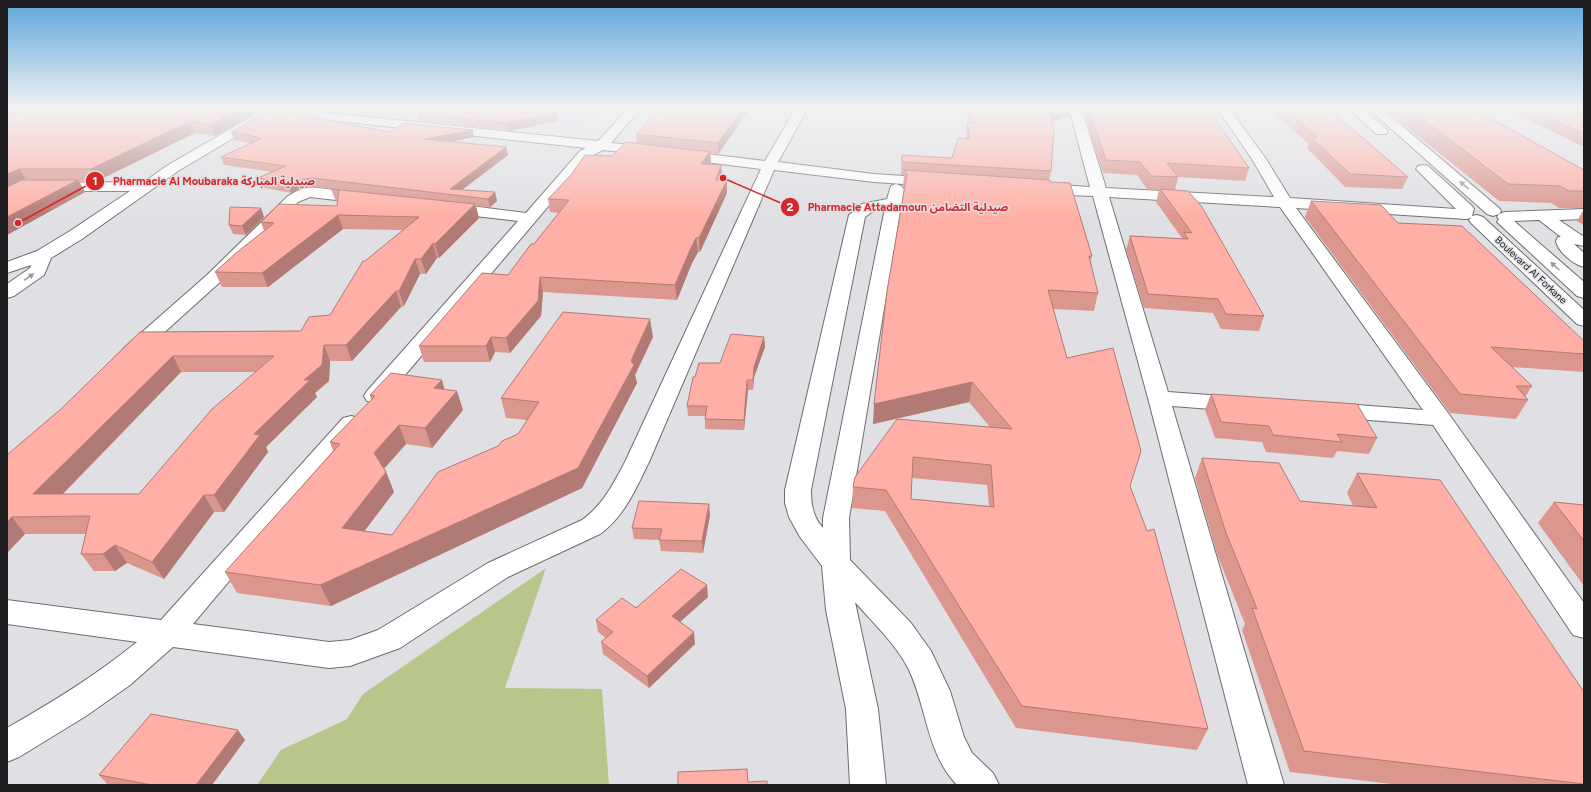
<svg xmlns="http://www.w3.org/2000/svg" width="1591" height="792" font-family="Figtree,'Noto Sans Arabic',sans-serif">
  <rect width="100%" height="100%" fill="#e0e0e4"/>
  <!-- built -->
  <path fill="#d6d4e0" d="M 322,108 L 602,108 L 577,131 L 313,112 Z"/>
  <!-- green -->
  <path fill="#b9c68b" d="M 546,568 L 505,688 L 602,689 L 609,785 L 257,785 L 281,750 L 347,719 L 363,694 Z"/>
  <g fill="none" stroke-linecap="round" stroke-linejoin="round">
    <defs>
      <path id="minor" d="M 267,108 L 280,108 L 598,141 L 629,108 L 641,108 L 611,143 L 650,147 L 655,148 L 657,151 L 655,154 L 650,155 L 603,150 L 590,157 L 383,401 L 375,403 L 367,401 L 364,396 L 367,391 L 518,221 L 448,213 L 442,211 L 440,208 L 442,205 L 448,203 L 526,213 L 580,151 L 586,148 L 274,114 L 178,171 L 82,239 L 51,258 L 44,275 L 14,296 L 7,298 L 7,284 L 30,268 L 31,265 L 7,273 L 7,262 L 37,251 L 70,231 L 130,191 L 29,191 L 7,201 L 7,190 L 27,183 L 144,182 L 168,165 Z
        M 796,108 L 808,108 L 778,162 L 874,174 L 934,178 L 939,179 L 941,182 L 939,185 L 934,186 L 874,182 L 774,170 L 649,462 C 636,488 625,516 600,534 L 508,577 L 400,648 L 350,666 L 329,668 L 173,647 L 130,685 L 86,716 L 19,757 L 7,762 L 7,728 C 54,701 95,676 137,642 L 7,624 L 7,600 L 161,620 L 343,418 L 351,416 L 359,418 L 362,423 L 193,624 L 329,642 L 350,640 L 378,630 L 488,563 L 582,520 C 603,505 613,484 625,462 L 761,169 L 682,159 L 677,158 L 675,155 L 677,152 L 682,151 L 765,161 Z
        M 1069,108 L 1081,108 L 1106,188 L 1274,197 L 1252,159 L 1217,108 L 1229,108 L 1266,159 L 1290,198 L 1456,209 L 1416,169 L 1418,166 L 1423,165 L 1428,166 L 1472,206 L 1474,209 L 1472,216 L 1477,215 L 1483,217 L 1584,310 L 1584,326 L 1577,324 L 1471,223 L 1469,220 L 1471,218 L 1466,219 L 1296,208 L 1448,413 L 1584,603 L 1584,638 L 1573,635 L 1433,425 L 1331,417 L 1323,415 L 1320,410 L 1323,405 L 1331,403 L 1423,410 L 1280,207 L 1109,197 L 1168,392 L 1237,397 L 1245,399 L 1248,404 L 1245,409 L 1237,411 L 1172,406 L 1284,785 L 1248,785 L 1148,398 L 1093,196 L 1042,194 L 1037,192 L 1034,189 L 1037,186 L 1042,184 L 1090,187 Z
        M 1349,108 L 1362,108 L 1388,131 L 1386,134 L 1376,134 Z
        M 1368,108 L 1381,108 L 1499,208 L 1501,211 L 1499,214 L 1493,216 L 1487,214 Z
        M 896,184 L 901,186 L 904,189 L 849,518 L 850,560 L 911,623 L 931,651 L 950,691 L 964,737 L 972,753 L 993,773 L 999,785 L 957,785 C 926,753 927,706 908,668 C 895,643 873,623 855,602 L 878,709 L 886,785 L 850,785 L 846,709 L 826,610 L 822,566 L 800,537 L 789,517 L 785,503 L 785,490 L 849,215 L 862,204 L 887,199 L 891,186 ZM 885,208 L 823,518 L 823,528 C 813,517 811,505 811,490 L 865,217 L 873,211 Z
        M 310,187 L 362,193 L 367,195 L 370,198 L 367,201 L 362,203 L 310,197 L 298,202 L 219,283 L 138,356 L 131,358 L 124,356 L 121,352 L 124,348 L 207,275 L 288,196 L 299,190 Z
        M 1584,209 L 1584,219 L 1559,220 L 1581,235 L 1584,236 L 1584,246 L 1574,244 L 1584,253 L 1584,267 C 1574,265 1558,252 1556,241 L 1558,237 L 1561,237 L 1539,220 L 1514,221 L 1584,282 L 1584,298 L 1577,296 L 1497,222 L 1499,219 L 1497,217 L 1499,214 L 1505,212 Z"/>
      <path id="major" d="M 225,108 L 283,108 C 276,118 243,112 231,112 L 227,111 Z"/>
    </defs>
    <!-- minor casing -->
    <use href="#minor" stroke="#6d6c70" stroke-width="2"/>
    <!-- major casing -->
    <use href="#major" stroke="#6d6c70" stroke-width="2"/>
    <!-- minor -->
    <use href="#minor" fill="#fff" fill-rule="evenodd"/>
    <!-- major -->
    <use href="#major" fill="#fff" fill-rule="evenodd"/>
  </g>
  <!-- wall -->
  <path fill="#db968e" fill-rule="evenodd" d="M 7,108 L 249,108 L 252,115 L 215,136 L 195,133 L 97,181 L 79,181 L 85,192 L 7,235 Z
    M 293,108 L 320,108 L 315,110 Z
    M 661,108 L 792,108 L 789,112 L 750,109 L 718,154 L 710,153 L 711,165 L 721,165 L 722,178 L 721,180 L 727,193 L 700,252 L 698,252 L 692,263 L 677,300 L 543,292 L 541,316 L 510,353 L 495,352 L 490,362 L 424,362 L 419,346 L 508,275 L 559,213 L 550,212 L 548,199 L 612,156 L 637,143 L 636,134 Z
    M 966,108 L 1071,108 L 1070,116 L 1052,122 L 1051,171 L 1049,180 L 1092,256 L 1090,261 L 1098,293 L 1094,311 L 1053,309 L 1067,358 L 1130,486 L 1208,729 L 1197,750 L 1016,728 L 885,511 L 852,508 L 853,487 L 855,477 L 990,427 L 969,402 L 873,424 L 904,188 L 903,186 L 904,175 L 901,175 L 902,155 L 952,158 L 967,139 L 966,135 L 967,122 L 969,122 L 966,113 ZM 912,478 L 987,485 L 989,506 L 911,499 Z
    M 1081,108 L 1208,108 L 1249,168 L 1245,181 L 1178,177 L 1175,190 L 1264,316 L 1259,331 L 1221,329 L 1213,313 L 1144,308 L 1126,250 L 1130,236 L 1182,239 L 1182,238 L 1156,202 L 1159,190 L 1147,189 L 1137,175 L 1103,173 Z
    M 1268,108 L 1332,108 L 1335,110 L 1334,111 L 1337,114 L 1337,115 L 1408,177 L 1402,189 L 1345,187 L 1307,148 L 1309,144 Z
    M 1383,108 L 1472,108 L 1584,170 L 1584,208 L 1559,208 L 1551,203 L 1499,201 Z
    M 1505,108 L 1584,108 L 1584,147 Z
    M 296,111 L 297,114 L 389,132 L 474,137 L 451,142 L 508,155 L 462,190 L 495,192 L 497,201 L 490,207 L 476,206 L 479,218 L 439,258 L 437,258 L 426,274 L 420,274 L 404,306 L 401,307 L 352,361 L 330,361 L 329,381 L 315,393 L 317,397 L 266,447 L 268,452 L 224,512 L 214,512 L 164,579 L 127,563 L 115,571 L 94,571 L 81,554 L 86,534 L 25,534 L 7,553 L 7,455 L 61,409 L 140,332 L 301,331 L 330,315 L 365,261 L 403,230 L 343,229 L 268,287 L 222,287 L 215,272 L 264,231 L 261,222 L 337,206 L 338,202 L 336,202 L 331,189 L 345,190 L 315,187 L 304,188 L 291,193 L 261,187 L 258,178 L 273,172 L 224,165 L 221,157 L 251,143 L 234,140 L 231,132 ZM 181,372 L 255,372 L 139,494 L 63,494 Z
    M 418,114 L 557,115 L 558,121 L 508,131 L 420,121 Z
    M 1311,201 L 1398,223 L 1584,341 L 1584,372 L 1512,367 L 1532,386 L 1525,397 L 1528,400 L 1516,419 L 1450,413 L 1305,217 Z
    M 261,208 L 264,217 L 246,235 L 233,234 L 229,225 Z
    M 1584,209 L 1584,225 L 1577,221 Z
    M 653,337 L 635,375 L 637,383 L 582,488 L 331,606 L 237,593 L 225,572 L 333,451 L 330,442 L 371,400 L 370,395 L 445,389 L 463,410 L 432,448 L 406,444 L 384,469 L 386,472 L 394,492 L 364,531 L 392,535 L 498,446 L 518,434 L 528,420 L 506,418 L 501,398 Z
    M 764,337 L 765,347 L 754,377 L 753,390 L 748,390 L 744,430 L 705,429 L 705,416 L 688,416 L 687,406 L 695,377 Z
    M 1211,394 L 1377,438 L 1369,454 L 1337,451 L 1333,458 L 1266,452 L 1262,442 L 1215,438 L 1205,410 Z
    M 1202,458 L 1300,501 L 1353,506 L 1347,493 L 1357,473 L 1584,692 L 1584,785 L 1400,785 L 1290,772 L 1242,630 L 1245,624 L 1217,554 L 1195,478 Z
    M 1554,502 L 1584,505 L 1584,586 L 1538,523 Z
    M 710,515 L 703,553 L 661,551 L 659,540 L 634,539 L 632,528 Z
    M 708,597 L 680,622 L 695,644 L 649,688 L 603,654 L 601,642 L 606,638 L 598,632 L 596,620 L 636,608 Z
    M 245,740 L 212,785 L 108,785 L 99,775 Z"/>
  <!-- shaded-wall -->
  <path fill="#b27a74" d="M 7,108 L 35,108 L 7,119 Z
    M 241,108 L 249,108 L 252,115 L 215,136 L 210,125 Z
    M 314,108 L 320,108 L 315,110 Z
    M 556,108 L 558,121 L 508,131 L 506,123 Z
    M 743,108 L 750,108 L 750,109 L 718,154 L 718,143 Z
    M 1061,108 L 1071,108 L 1070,116 L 1047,123 L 1049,112 Z
    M 296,111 L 299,118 L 292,113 Z
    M 190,121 L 195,133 L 97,181 L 91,169 Z
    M 473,130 L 474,137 L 426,147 L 424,139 Z
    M 506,147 L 508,155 L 455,195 L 450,189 Z
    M 710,152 L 711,165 L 701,164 Z
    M 721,165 L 722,178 L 717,193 L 716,180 Z
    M 20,169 L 27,182 L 7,188 L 7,174 Z
    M 312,178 L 315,187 L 304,188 L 291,193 L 288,184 L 301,180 Z
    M 78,180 L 85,192 L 7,235 L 7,217 Z
    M 727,180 L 727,193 L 700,252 L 699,238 Z
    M 495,192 L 497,201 L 490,207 L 488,199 Z
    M 475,204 L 479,218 L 439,258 L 435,244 Z
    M 261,208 L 264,217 L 246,235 L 242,226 Z
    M 338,215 L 343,229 L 268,287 L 262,273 Z
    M 696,238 L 698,252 L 692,263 L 677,300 L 675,285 L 691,248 Z
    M 433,243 L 437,258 L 426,274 L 421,259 Z
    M 415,259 L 420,274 L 404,306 L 399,291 Z
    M 540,277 L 543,292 L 541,316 L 510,353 L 506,338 Z
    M 396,291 L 401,307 L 352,361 L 346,345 Z
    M 650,319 L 653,337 L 635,375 L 637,383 L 582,488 L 331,606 L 320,585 L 578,468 L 631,361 Z
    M 491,337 L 495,352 L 490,362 L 486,346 Z
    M 764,337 L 765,347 L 754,377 L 753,390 L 753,380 L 754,367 Z
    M 324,345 L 330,361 L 329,381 L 315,393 L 317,397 L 266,447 L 268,452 L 224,512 L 214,495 L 254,434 L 304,380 Z
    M 173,356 L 181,372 L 46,511 L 33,494 Z
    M 442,380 L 447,399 L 434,388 Z
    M 747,380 L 748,390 L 744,430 L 744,420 Z
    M 972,382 L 969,402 L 873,424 L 874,404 Z
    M 457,391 L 463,410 L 432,448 L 425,428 Z
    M 399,425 L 406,444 L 381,472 L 374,453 Z
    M 386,472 L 394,492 L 351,549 L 342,528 Z
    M 204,495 L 214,512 L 164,579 L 152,562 Z
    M 709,504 L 710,515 L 703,553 L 702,541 Z
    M 12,517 L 25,534 L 7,553 L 7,522 Z
    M 115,545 L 127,563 L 115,571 L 103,554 Z
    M 707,585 L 708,597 L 673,628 L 672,616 Z
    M 694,632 L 695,644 L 649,688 L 647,676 Z
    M 238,730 L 245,740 L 212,785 L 196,785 Z"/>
  <!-- building -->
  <path fill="#ffafa5" stroke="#b27a74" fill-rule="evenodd" d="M 31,108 L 241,108 L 210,125 L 190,121 L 91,169 L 20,169 L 7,174 L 7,117 Z
    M 272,108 L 296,111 L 292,113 L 389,132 L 404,123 L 473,130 L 424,139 L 506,147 L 450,189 L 495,192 L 488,199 L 312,178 L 301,180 L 288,184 L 258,178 L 286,166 L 221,157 L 262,138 L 231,132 Z
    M 427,108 L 556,108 L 556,113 L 506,123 L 418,114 Z
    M 661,108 L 743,108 L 718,143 L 636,134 Z
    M 969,108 L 1061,108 L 1049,112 L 1054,129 L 1051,171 L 902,162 L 902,155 L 952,158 L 958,138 L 970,139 L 967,122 L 975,123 Z
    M 1088,108 L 1208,108 L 1249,168 L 1167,163 L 1178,177 L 1151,176 L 1140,162 L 1106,160 Z
    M 1284,108 L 1332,108 L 1335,110 L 1333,110 L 1337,114 L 1335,114 L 1408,177 L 1350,174 L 1311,137 L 1317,137 Z
    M 1408,108 L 1472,108 L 1584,170 L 1584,191 L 1569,191 L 1560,186 L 1508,184 Z
    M 1529,108 L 1584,108 L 1584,134 Z
    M 626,142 L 710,152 L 701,164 L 721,165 L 716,180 L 727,180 L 699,238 L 696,238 L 691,248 L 675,285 L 540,277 L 538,301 L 506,338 L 491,337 L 486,346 L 419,346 L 482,273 L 508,275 L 531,244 L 534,244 L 569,200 L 548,199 L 571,175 L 585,155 L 612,156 Z
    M 904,170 L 1050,180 L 1050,182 L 1070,183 L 1092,256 L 1089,256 L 1098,293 L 1048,290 L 1067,358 L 1113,348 L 1141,451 L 1130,486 L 1147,531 L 1154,529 L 1208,729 L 1022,706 L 886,490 L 853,487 L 855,477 L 897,419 L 1012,429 L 972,382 L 874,404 L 887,291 L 907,174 ZM 913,457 L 991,465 L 994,507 L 911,499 Z
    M 22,180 L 78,180 L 7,217 L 7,187 Z
    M 331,189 L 475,204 L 435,244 L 433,243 L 421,259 L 415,259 L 399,291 L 396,291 L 346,345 L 324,345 L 322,365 L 304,380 L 310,380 L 254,434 L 260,435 L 214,495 L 204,495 L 152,562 L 115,545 L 103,554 L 81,554 L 90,516 L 12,517 L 7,522 L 7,455 L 61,409 L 140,332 L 301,331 L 309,317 L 330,315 L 363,261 L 365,261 L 419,217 L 338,215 L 262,273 L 215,272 L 236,253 L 274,223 L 261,222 L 279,204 L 337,206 L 339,190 ZM 173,356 L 274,356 L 212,409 L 139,494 L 33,494 Z
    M 1160,189 L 1188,191 L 1202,207 L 1264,316 L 1226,314 L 1218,299 L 1148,294 L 1130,236 L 1188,239 L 1184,232 L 1192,233 Z
    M 1311,201 L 1381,205 L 1398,223 L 1462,226 L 1584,341 L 1584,354 L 1491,347 L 1532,386 L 1516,386 L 1528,400 L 1460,394 Z
    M 230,207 L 261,208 L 242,226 L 229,225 Z
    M 563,312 L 650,319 L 631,361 L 634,365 L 578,468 L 320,585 L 225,572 L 340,444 L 330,442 L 375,396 L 370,395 L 391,373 L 442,380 L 434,388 L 457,391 L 425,428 L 399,425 L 374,453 L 386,472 L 342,528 L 392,535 L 438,472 L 498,446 L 502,441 L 518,434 L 539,402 L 501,398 Z
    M 731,334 L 764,337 L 754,367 L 753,380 L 747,380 L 744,420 L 705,419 L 707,406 L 687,406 L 693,377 L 695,377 L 699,363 L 720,363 Z
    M 1211,394 L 1357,404 L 1377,438 L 1337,434 L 1342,442 L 1273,435 L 1269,426 L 1221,422 Z
    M 1202,458 L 1279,463 L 1300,501 L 1377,508 L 1357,473 L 1440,480 L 1584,692 L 1584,784 L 1304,751 L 1252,608 L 1257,609 L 1226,533 Z
    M 639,501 L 709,504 L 702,541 L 659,540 L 662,529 L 632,528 Z
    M 1554,502 L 1584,505 L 1584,541 Z
    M 681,569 L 707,585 L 672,616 L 694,632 L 647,676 L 601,642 L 613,632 L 596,620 L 622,598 L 636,608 Z
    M 151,714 L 238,730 L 196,785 L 152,785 L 99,775 Z
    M 747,769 L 748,782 L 767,781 L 767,785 L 678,785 L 678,772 Z"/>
  <!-- one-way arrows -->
  <defs><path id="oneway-solid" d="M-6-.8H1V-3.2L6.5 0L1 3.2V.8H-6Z"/></defs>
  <g fill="#9a999a">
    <use href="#oneway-solid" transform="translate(1464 185) rotate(-139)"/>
    <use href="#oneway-solid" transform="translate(1555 266) rotate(-138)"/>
    <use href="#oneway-solid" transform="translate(29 277) rotate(-35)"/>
  </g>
  <!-- sky -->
  <linearGradient id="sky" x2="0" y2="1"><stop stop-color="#5aa5d9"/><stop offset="0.49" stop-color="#f1f1f3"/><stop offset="1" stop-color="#f1f1f3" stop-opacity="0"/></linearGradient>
  <rect width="1591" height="219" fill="url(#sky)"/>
  <g text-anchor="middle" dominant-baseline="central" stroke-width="3" stroke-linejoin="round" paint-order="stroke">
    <!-- street labels -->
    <g font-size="10" fill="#1e1d1f" stroke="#e0e0e4">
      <text transform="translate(1531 270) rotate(43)">Boulevard Al Forkane</text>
    </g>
  </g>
  <!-- callouts -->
  <path fill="none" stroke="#d62828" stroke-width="1.5" d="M18 223L95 181M723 178L790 207"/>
  <g fill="#d62828" stroke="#e0e0e4" stroke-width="1.5">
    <circle cx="18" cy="223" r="4"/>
    <circle cx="723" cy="178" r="4"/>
    <circle cx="95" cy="181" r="10"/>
    <circle cx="790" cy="207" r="10"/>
  </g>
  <g font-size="12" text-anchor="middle" font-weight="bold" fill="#fff">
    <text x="95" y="185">1</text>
    <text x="790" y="211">2</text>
  </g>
  <g font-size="11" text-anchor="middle" font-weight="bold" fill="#d62828" stroke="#e0e0e4" stroke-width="3" stroke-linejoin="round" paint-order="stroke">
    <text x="214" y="185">Pharmacie Al Moubaraka صيدلية المباركة</text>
    <text x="908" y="211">Pharmacie Attadamoun صيدلية التضامن</text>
  </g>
  <!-- border -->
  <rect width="1591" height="792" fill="none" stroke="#1e1d1f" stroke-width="16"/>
</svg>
